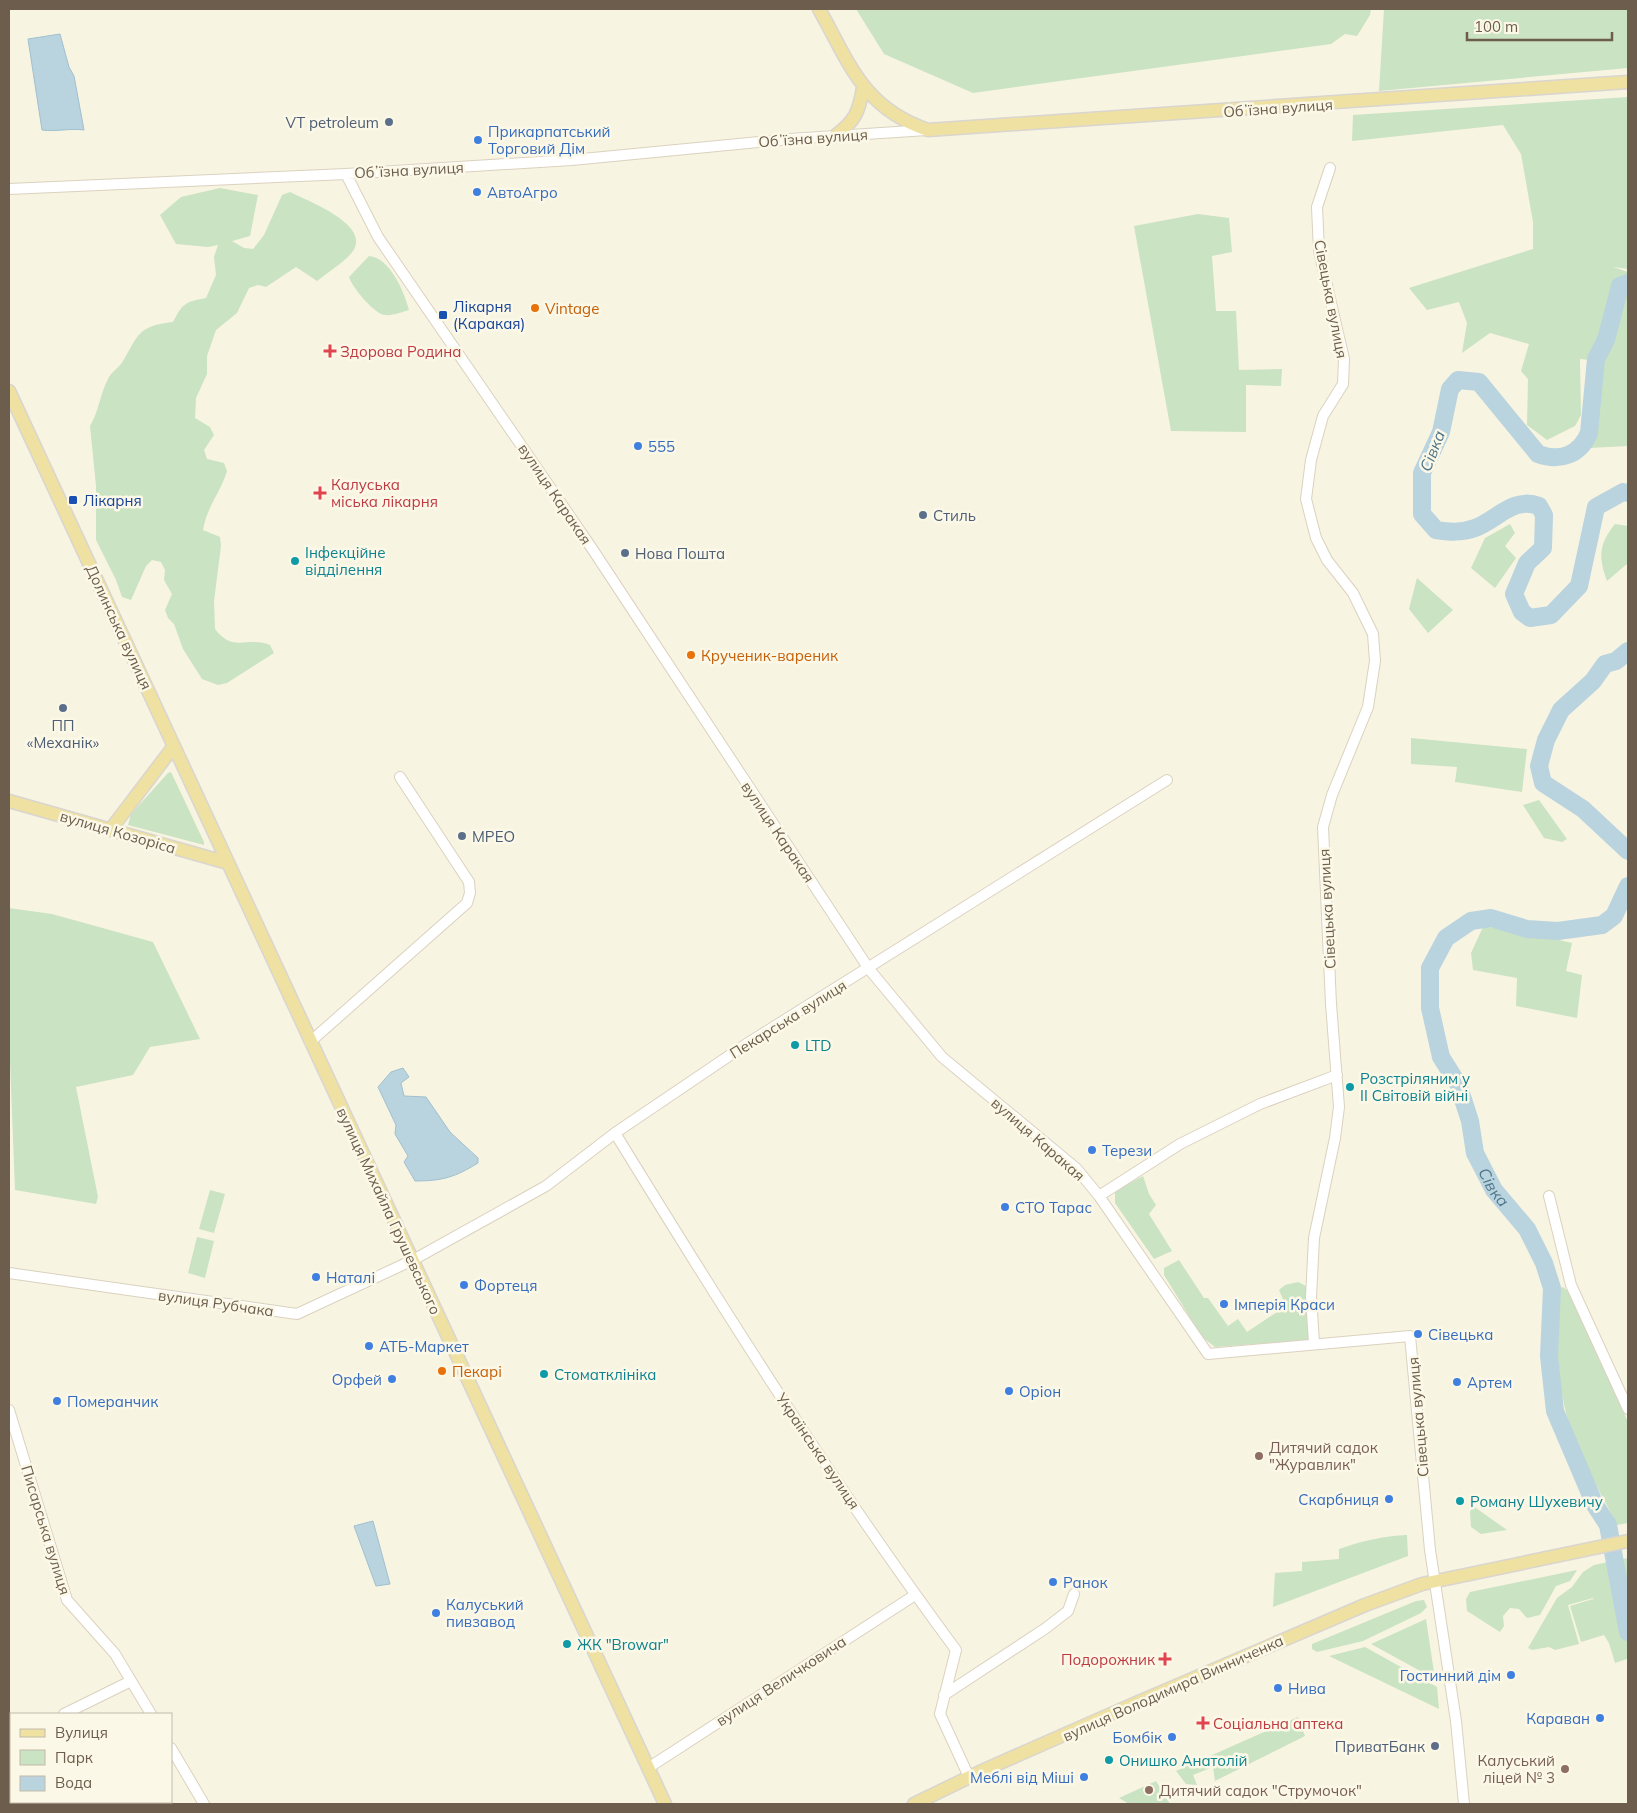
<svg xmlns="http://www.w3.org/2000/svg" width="1637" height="1813" font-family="Mulish,sans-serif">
  <rect width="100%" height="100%" fill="#f8f4e2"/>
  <!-- green -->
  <path fill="#cae3c2" d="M 856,9 L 1371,9 L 1370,15 L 1357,36 L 1345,34 L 1331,44 L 973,93 L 884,54 Z
    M 1384,9 L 1628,9 L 1628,68 L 1379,91 Z
    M 1628,97 L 1628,269 L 1613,267 L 1628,272 L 1628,276 L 1618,283 L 1601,339 L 1590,360 L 1580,359 L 1581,415 L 1575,426 L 1547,440 L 1527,425 L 1528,379 L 1521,371 L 1529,344 L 1490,333 L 1462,353 L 1467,323 L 1459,302 L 1427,310 L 1409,288 L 1533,249 L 1533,222 L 1521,154 L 1503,125 L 1352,141 L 1353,115 Z
    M 220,188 L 258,195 L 250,236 L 232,241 L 244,248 L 253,249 L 264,235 L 282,195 L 290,192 C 307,201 371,224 353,251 C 345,262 328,272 317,281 L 296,267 L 266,287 L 258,285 L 249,288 L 237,313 L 216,330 L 207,356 L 207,374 L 196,398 L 195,418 L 210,427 L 214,435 L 204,450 L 207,459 L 224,463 L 227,471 C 220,494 207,506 203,530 L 220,537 L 221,546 L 214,601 L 215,629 C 233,653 247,636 270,645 L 274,653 L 227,683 L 218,685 L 202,679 L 183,649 L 174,624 L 168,618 L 165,610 L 172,594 L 164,580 L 165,570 L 161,562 L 152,560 L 146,566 L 131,600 L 122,597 L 116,580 L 96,540 L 96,486 L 90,426 C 99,411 100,394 108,379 C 111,372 119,368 123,361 C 139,334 138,326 173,322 C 183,303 185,302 206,298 L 216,275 L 214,257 L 218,245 L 208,247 L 176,244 L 160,215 L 181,197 Z
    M 1198,214 L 1229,218 L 1232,252 L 1212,256 L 1216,311 L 1236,311 L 1239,370 L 1282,369 L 1281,386 L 1246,385 L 1246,432 L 1171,431 L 1134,226 Z
    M 369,256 C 390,258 404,291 409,310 C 402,312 392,316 385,315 C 374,314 352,287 349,277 Z
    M 1628,289 L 1628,446 L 1589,448 L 1600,362 L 1609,342 L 1623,290 Z
    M 1510,524 L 1515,533 L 1505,546 L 1516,558 L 1495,588 L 1471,568 L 1485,538 Z
    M 1615,524 L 1628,526 L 1628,563 L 1607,581 C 1598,556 1599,544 1615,524 Z
    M 1417,578 L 1453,610 L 1428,633 L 1409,609 Z
    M 1411,738 L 1527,749 L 1522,792 L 1455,782 L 1457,767 L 1411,764 Z
    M 171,772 L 204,842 L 204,845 L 128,825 L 131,814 L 168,773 Z
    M 1539,800 L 1567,839 L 1562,842 L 1544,838 L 1523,805 Z
    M 9,908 L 52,914 L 153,942 L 200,1039 L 150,1047 L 133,1075 L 76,1087 L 98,1197 L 96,1204 L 15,1190 L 9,1035 Z
    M 1483,927 L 1507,928 L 1572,943 L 1566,971 L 1582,975 L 1577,1018 L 1516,1006 L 1517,978 L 1473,970 L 1471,953 Z
    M 1143,1176 L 1149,1194 L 1156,1205 L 1149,1214 L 1172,1251 L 1154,1259 L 1115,1203 L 1115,1191 Z
    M 210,1190 L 225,1194 L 214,1233 L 199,1229 Z
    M 197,1237 L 214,1241 L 205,1278 L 188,1273 Z
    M 1179,1260 L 1204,1298 L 1208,1298 L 1228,1326 L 1238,1319 L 1247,1332 L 1286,1306 L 1279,1290 L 1285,1285 L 1298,1282 L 1306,1286 L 1309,1340 L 1215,1347 L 1202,1337 L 1164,1275 L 1164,1268 Z
    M 1563,1287 L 1568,1291 L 1628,1422 L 1628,1523 L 1617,1525 C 1603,1496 1584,1466 1573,1436 C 1556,1387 1555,1339 1557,1289 Z
    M 1473,1506 L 1507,1530 L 1481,1534 L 1471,1527 L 1470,1512 Z
    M 1407,1535 L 1408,1556 L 1273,1607 L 1275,1573 L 1302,1571 L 1302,1562 L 1339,1559 L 1339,1549 C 1362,1541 1383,1536 1407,1535 Z
    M 1628,1558 L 1627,1659 L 1615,1663 L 1609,1643 L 1604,1635 L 1581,1642 L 1570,1606 L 1593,1599 L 1595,1603 L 1593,1598 L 1568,1605 L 1579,1644 L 1555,1650 L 1549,1647 L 1532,1650 L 1528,1648 L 1557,1598 L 1572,1587 L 1583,1572 L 1594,1565 Z
    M 1577,1570 L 1570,1581 L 1556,1586 L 1540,1615 L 1527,1618 L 1519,1609 L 1510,1608 L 1503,1616 L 1504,1626 L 1500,1632 L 1467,1611 L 1466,1599 L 1470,1592 Z
    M 1424,1600 L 1427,1607 L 1421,1613 L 1363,1641 L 1317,1652 L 1312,1649 L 1312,1644 L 1416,1601 Z
    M 1426,1619 L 1435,1679 L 1371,1644 Z
    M 1365,1647 L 1437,1687 L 1439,1709 L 1329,1656 Z
    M 1298,1717 L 1305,1736 L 1215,1781 L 1213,1767 L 1193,1775 L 1197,1785 L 1186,1784 L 1176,1771 Z
    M 1156,1781 L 1170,1804 L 1129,1804 L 1119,1798 Z"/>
  <!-- water -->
  <path fill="#b9d3df" stroke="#a1c0cf" d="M 60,34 L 69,67 L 74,76 L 84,130 C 70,128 56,132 42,130 L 28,39 Z
    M 403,1068 L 409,1077 L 401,1083 L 404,1096 L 426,1097 L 450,1132 L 478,1158 L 478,1163 C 455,1177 443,1181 415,1181 L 404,1162 L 408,1156 L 395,1134 L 396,1125 L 378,1087 L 391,1072 Z
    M 373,1521 L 390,1584 L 376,1586 L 354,1526 Z"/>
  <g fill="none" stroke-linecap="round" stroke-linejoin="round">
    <!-- river -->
    <g stroke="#b9d3df" stroke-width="18">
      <path d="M 1628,283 L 1620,286 L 1606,340 L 1596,359 L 1589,433 C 1580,455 1560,462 1538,454 L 1479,382 L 1458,380 L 1450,389 L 1441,432 L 1422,473 L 1422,514 L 1436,530 C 1449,532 1461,533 1475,528 C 1497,520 1513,496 1539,506 L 1544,515 L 1543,548 L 1527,563 L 1514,594 L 1522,612 L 1530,618 L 1551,615 L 1579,586 L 1596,507 L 1623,492 L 1628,493"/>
      <path d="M 1628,651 L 1616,661 L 1605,664 L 1593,681 L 1561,710 L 1546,740 L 1539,766 L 1543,783 L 1583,809 L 1628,851"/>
      <path id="s1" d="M 1628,886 L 1614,916 L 1602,925 L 1558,931 L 1527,929 L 1491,918 L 1471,921 L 1446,938 L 1430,968 L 1430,1008 L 1441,1057 L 1458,1084 L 1470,1121 L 1475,1153 L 1494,1190 L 1527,1229 L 1544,1263 L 1552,1288 L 1549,1356 L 1555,1411 L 1595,1505 L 1608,1525 L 1628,1632"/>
      <path d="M 9,1730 L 11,1735"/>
      <path d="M 52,1802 L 54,1804"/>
    </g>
    <defs>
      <path id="minor" d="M 346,174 L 378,237 L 591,547 L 869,969 L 942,1057 L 1076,1168 L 1099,1196 L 1208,1354 L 1410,1336 L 1430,1550 L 1456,1721 L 1464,1804
        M 9,189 L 346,174 L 572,160 L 790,139 L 927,130
        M 310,1042 L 467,903 L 470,893 L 469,882 L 400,777
        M 615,1133 C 723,1309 833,1484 956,1650 L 940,1714 L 969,1777
        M 1099,1196 L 1180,1144 L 1260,1104 L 1337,1075
        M 1549,1196 L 1571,1285 L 1628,1409
        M 9,1273 L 297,1314 L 413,1260 L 546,1186 L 615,1133 L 748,1043 L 1167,780
        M 1314,1343 L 1311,1297 L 1314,1238 L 1335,1138 L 1339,1107 L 1331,1004 L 1323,827 L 1332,795 L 1368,707 L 1375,661 L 1373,634 L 1353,593 L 1327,560 L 1316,538 L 1306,499 L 1311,460 L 1323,416 L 1343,384 L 1344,359 L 1319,251 L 1317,207 L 1330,168
        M 9,1410 L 67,1600 L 115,1654 L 151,1714
        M 944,1695 L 1046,1628 L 1068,1611 L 1074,1594
        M 64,1714 L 131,1681
        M 171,1748 L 204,1804
        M 648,1768 L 915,1595"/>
      <path id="major" d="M 819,9 C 850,64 863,108 928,130 L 1628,82
        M 835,136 C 855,121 859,112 863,88
        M 9,391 L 665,1804
        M 9,801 L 228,863
        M 111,829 L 174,746
        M 914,1804 L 984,1770 L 1136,1703 L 1365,1605 L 1422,1584 L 1628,1541"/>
    </defs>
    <!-- minor casing -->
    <use href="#minor" stroke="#dbd1bf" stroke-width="12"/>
    <!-- major casing -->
    <use href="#major" stroke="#d9d5d0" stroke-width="15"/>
    <!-- minor -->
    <use href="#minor" stroke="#fff" stroke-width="10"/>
    <!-- major -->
    <use href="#major" stroke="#efe1a2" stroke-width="12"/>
  </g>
  <!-- markers -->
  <g fill="#5c6f8a" stroke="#fcf8e7" stroke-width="2">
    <circle cx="389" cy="122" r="5"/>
    <circle cx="923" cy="515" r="5"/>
    <circle cx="625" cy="553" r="5"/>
    <circle cx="63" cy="708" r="5"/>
    <circle cx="462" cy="836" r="5"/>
    <circle cx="1435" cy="1746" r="5"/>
  </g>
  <g fill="#3f7fe0" stroke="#fcf8e7" stroke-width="2">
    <circle cx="478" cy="140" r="5"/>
    <circle cx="477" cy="192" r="5"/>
    <circle cx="638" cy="446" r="5"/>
    <circle cx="1092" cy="1150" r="5"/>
    <circle cx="1005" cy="1207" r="5"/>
    <circle cx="316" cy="1277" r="5"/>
    <circle cx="464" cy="1285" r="5"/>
    <circle cx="1224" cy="1304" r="5"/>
    <circle cx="1418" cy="1334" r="5"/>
    <circle cx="369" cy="1346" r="5"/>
    <circle cx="392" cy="1379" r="5"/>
    <circle cx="1457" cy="1382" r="5"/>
    <circle cx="1009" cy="1391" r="5"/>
    <circle cx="57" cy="1401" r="5"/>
    <circle cx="1389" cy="1499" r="5"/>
    <circle cx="1053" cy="1582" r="5"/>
    <circle cx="436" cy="1613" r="5"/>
    <circle cx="1511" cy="1675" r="5"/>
    <circle cx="1278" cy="1688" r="5"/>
    <circle cx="1600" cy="1718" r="5"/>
    <circle cx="1172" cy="1737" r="5"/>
    <circle cx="1084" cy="1777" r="5"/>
  </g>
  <g fill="#e8710a" stroke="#fcf8e7" stroke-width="2">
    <circle cx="535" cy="308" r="5"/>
    <circle cx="691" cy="655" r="5"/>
    <circle cx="442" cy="1371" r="5"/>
  </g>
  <g fill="#1a4fb4" stroke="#fcf8e7" stroke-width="2">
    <rect x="438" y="310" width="10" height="10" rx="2.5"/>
    <rect x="68" y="495" width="10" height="10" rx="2.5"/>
  </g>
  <g fill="#e0444e" stroke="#fcf8e7" stroke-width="2">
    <path d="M327.5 343.5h5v5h5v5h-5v5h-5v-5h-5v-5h5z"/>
    <path d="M317.5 485.5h5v5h5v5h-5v5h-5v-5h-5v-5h5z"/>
    <path d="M1162.5 1651.5h5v5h5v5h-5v5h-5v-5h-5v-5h5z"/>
    <path d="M1200.5 1715.5h5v5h5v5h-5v5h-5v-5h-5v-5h5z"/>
  </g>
  <g fill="#0f9aa8" stroke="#fcf8e7" stroke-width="2">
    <circle cx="295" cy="561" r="5"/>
    <circle cx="795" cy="1045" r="5"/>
    <circle cx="1350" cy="1087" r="5"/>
    <circle cx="544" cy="1374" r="5"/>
    <circle cx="1460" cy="1501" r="5"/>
    <circle cx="567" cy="1644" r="5"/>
    <circle cx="1109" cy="1760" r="5"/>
  </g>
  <g fill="#8d6e63" stroke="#fcf8e7" stroke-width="2">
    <circle cx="1259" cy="1456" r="5"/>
    <circle cx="1565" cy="1769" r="5"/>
    <circle cx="1149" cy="1790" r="5"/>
  </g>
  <g text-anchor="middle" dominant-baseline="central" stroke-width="5" stroke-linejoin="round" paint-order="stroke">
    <!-- street labels -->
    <g font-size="15" fill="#6c5d4c" stroke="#fcf8e7">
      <text transform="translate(1278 108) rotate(-4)">Обʼїзна вулиця</text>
      <text transform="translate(813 138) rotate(-4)">Обʼїзна вулиця</text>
      <text transform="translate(409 170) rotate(-3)">Обʼїзна вулиця</text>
      <text transform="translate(1331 299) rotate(79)">Сівецька вулиця</text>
      <text transform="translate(555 494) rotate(56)">вулиця Каракая</text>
      <text transform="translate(119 627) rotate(65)">Долинська вулиця</text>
      <text transform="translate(118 832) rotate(16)">вулиця Козоріса</text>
      <text transform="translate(778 832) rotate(56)">вулиця Каракая</text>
      <text transform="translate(1327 909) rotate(-93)">Сівецька вулиця</text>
      <text transform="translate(788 1019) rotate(-32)">Пекарська вулиця</text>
      <text transform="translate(1038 1139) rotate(41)">вулиця Каракая</text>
      <text transform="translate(389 1211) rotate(65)">вулиця Михайла Грушевського</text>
      <text transform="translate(216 1303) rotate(8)">вулиця Рубчака</text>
      <text transform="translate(1418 1417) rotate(-95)">Сівецька вулиця</text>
      <text transform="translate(818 1451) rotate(56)">Українська вулиця</text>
      <text transform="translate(46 1530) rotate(73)">Писарська вулиця</text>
      <text transform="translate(781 1681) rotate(-33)">вулиця Величковича</text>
      <text transform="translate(1173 1688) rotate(-24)">вулиця Володимира Винниченка</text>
    </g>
    <!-- service labels -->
    <g font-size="15" fill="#4e5e75" stroke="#fcf8e7" text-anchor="start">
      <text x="379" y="122" text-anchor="end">VT petroleum</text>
      <text x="933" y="515">Стиль</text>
      <text x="635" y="553">Нова Пошта</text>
      <text x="63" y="725" text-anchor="middle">ПП<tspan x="63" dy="17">«Механік»</tspan></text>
      <text x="472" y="836">МРЕО</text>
      <text x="1425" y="1746" text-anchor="end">ПриватБанк</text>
    </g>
    <!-- shop labels -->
    <g font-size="15" fill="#366cbe" stroke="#fcf8e7" text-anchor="start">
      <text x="488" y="131">Прикарпатський<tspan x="488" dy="17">Торговий Дім</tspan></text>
      <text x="487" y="192">АвтоАгро</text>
      <text x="648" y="446">555</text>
      <text x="1102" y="1150">Терези</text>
      <text x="1015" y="1207">СТО Тарас</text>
      <text x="326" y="1277">Наталі</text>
      <text x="474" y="1285">Фортеця</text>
      <text x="1234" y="1304">Імперія Краси</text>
      <text x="1428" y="1334">Сівецька</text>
      <text x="379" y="1346">АТБ-Маркет</text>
      <text x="382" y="1379" text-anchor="end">Орфей</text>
      <text x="1467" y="1382">Артем</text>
      <text x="1019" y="1391">Оріон</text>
      <text x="67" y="1401">Померанчик</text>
      <text x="1379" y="1499" text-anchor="end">Скарбниця</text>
      <text x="1063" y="1582">Ранок</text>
      <text x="446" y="1604">Калуський<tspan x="446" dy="17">пивзавод</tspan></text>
      <text x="1501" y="1675" text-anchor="end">Гостинний дім</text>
      <text x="1288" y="1688">Нива</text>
      <text x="1590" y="1718" text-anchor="end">Караван</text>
      <text x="1162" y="1737" text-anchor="end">Бомбік</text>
      <text x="1074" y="1777" text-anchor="end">Меблі від Міші</text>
    </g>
    <!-- transit labels -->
    <g font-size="15" fill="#164399" stroke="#fcf8e7" text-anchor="start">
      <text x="453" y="306">Лікарня<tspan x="453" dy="17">(Каракая)</tspan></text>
      <text x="83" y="500">Лікарня</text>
    </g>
    <!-- food labels -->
    <g font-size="15" fill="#c56008" stroke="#fcf8e7" text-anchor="start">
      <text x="545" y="308">Vintage</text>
      <text x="701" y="655">Крученик-вареник</text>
      <text x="452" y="1371">Пекарі</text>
    </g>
    <!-- health labels -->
    <g font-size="15" fill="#be3a42" stroke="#fcf8e7" text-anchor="start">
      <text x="340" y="351">Здорова Родина</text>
      <text x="331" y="484">Калуська<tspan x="331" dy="17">міська лікарня</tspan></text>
      <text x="1155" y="1659" text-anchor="end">Подорожник</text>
      <text x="1213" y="1723">Соціальна аптека</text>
    </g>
    <!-- culture labels -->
    <g font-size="15" fill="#0d838f" stroke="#fcf8e7" text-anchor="start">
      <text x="305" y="552">Інфекційне<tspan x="305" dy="17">відділення</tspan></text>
      <text x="805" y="1045">LTD</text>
      <text x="1360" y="1078">Розстріляним у<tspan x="1360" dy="17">II Світовій війні</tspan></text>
      <text x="554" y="1374">Стоматклініка</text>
      <text x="1470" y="1501">Роману Шухевичу</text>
      <text x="577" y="1644">ЖК "Browar"</text>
      <text x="1119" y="1760">Онишко Анатолій</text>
    </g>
    <!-- education labels -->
    <g font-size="15" fill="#785e54" stroke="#fcf8e7" text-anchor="start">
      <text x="1269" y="1447">Дитячий садок<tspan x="1269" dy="17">"Журавлик"</tspan></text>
      <text x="1555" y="1760" text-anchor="end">Калуський<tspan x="1555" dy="17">ліцей № 3</tspan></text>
      <text x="1159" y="1790">Дитячий садок "Струмочок"</text>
    </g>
    <!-- water labels -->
    <g font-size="16" font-style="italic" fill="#50768a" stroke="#fcf8e7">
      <text transform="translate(1432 451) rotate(-69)">Сівка</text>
      <text stroke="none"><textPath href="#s1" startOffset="478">Сівка</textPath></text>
    </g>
  </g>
  <!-- border -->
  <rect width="1637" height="1813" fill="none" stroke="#6c5d4c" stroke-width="20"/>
  <!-- legend -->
  <rect x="10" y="1713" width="162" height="90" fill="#fcf8e7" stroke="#c2baa9"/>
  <rect x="20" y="1729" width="25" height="8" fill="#efe1a2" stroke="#c2baa9"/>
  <text x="55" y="1738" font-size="15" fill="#6c5d4c">Вулиця</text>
  <rect x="20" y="1750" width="25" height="15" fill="#cae3c2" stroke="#c2baa9"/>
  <text x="55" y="1763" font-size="15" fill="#6c5d4c">Парк</text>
  <rect x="20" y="1776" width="25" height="15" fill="#b9d3df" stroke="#c2baa9"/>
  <text x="55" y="1788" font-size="15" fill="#6c5d4c">Вода</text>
  <!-- scale -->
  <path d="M1467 32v8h145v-8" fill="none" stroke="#6c5d4c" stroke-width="2.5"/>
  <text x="1474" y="32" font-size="15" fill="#6c5d4c" stroke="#fcf8e7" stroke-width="4" paint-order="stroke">100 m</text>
</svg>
